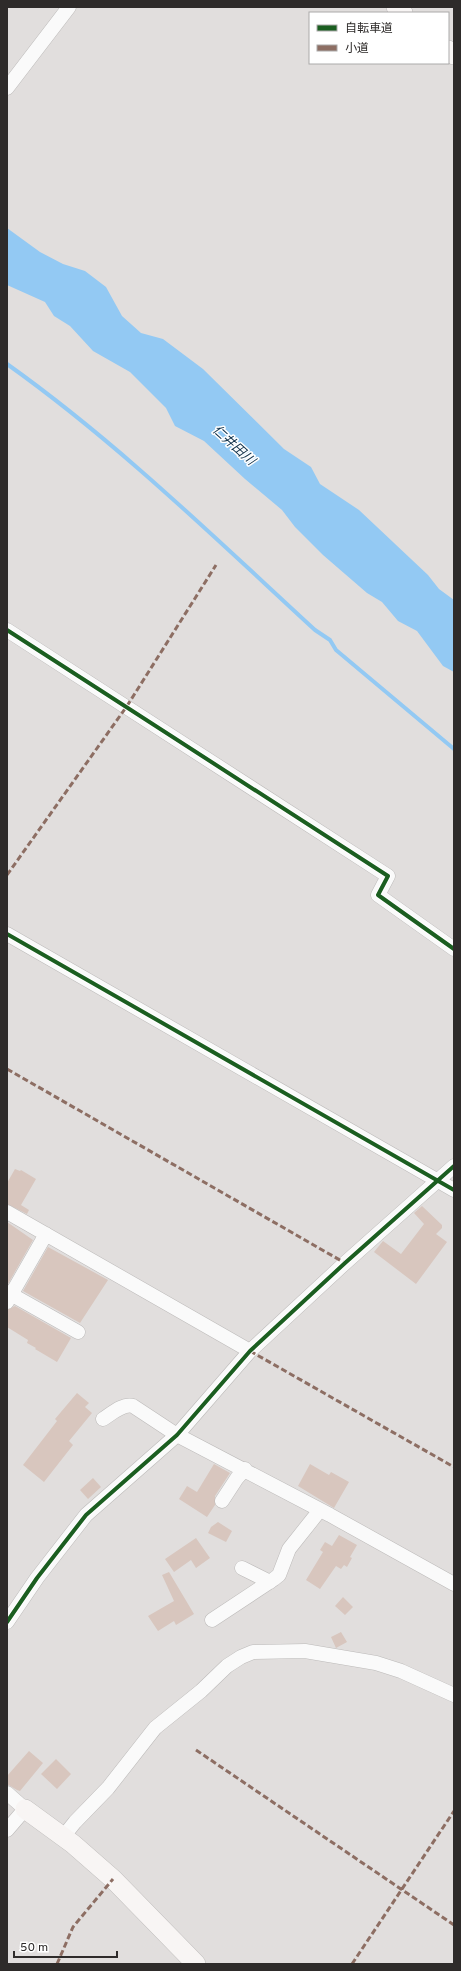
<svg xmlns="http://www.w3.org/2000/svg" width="461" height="1971" font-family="Overpass,'Noto Sans JP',sans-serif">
  <rect width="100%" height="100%" fill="#e1dedd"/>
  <!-- water -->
  <path fill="#93c9f3" d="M 7,228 L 40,252 L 63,264 L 85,271 L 106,287 L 122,316 L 141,333 L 163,339 L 203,369 L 284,449 L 311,467 L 320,484 L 359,510 L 428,575 L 439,589 L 454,600 L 454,672 L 443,666 L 417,631 L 398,621 L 382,602 L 367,593 L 323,555 L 295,527 L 282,510 L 245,479 L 204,441 L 175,426 L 166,408 L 130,372 L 93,351 L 70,326 L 54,316 L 45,302 L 7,285 Z"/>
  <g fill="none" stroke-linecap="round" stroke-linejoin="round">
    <!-- stream -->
    <path stroke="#93c9f3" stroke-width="4" d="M 7,364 C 118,443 216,539 315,630 L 330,640 L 336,650 L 454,749"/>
  </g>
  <!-- building -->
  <path fill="#d8c6be" d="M 15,1169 L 20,1171 L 21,1170 L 36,1179 L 21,1205 L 29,1210 L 27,1214 L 7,1204 L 7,1183 Z
    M 422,1206 L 442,1225 L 442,1228 L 436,1234 L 447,1242 L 416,1284 L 374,1252 L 383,1241 L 401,1254 L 424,1224 L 414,1213 Z
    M 7,1222 L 33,1240 L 8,1284 L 7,1284 Z
    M 48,1247 L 108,1280 L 80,1323 L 23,1291 Z
    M 15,1306 L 71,1338 L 57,1362 L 35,1349 L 36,1348 L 27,1343 L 28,1340 L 7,1327 L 7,1310 Z
    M 77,1393 L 89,1403 L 85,1407 L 92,1413 L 69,1441 L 73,1445 L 44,1482 L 23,1465 L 57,1421 L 55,1419 Z
    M 214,1464 L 230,1473 L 215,1496 L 215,1505 L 207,1517 L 179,1499 L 187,1486 L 197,1492 Z
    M 310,1464 L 329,1475 L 331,1472 L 349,1482 L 334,1508 L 298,1486 Z
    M 93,1478 L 101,1487 L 88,1499 L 80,1490 Z
    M 218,1522 L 232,1531 L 226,1542 L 208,1533 L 211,1527 Z
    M 339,1535 L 357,1545 L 350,1557 L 352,1558 L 347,1567 L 344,1565 L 341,1569 L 336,1566 L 320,1589 L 306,1580 L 323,1552 L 320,1550 L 325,1542 L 332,1546 Z
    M 196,1538 L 210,1558 L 196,1568 L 191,1560 L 174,1572 L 165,1559 Z
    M 169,1572 L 194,1614 L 176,1625 L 174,1621 L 158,1631 L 148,1616 L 174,1601 L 162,1575 Z
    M 343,1597 L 353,1607 L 345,1615 L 335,1606 Z
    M 341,1632 L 347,1642 L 336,1648 L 331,1637 Z
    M 29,1751 L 43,1763 L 20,1791 L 17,1790 L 7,1784 L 7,1776 Z
    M 56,1759 L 71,1774 L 57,1789 L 41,1774 Z"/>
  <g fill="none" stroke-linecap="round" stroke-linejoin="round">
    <defs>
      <path id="street" d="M 7,88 L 69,7
        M 7,630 L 388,876 L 378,895 L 454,949
        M 7,934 L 454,1190
        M 7,1212 L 250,1351
        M 7,1292 L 78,1332
        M 7,1302 L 46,1234
        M 103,1419 C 111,1414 123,1403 133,1406 L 177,1435 L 330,1515 L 454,1584
        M 222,1501 L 237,1478 L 245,1469
        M 242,1568 L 270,1582
        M 212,1620 L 274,1579 L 279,1575 L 289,1549 L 320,1510
        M 7,1622 L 37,1578 L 86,1515 L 177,1435 L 250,1351 L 345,1263 L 454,1166
        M 7,1793 L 25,1809 L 7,1830
        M 63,1837 L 75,1822 L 108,1788 L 155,1728 L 201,1691 L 227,1666 L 241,1657 L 253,1652 L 305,1651 L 376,1663 L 401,1671 L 454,1695"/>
      <path id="secondary" d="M 396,7 L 403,13
        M 448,50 L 454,55
        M 25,1809 L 73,1844 L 113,1879 L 196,1964"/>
    </defs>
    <!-- street casing -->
    <use href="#street" stroke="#bcbab9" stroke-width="15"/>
    <!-- secondary casing -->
    <use href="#secondary" stroke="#bcbab9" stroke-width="20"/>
    <!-- street -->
    <use href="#street" stroke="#fafafa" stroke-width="14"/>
    <!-- secondary -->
    <use href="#secondary" stroke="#f8f5f4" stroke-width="19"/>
    <!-- quiet -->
    <path stroke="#8d6e63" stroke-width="3" stroke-dasharray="6 3" stroke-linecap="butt" d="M 7,875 L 127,706 L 216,565
      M 7,1069 L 345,1263
      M 250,1351 L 454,1467
      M 196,1750 L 454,1925
      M 57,1964 L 73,1927 L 113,1879
      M 352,1964 L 454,1811"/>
    <defs>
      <path id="cycleway" d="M 7,630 L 388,876 L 378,895 L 454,949
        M 7,934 L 454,1190
        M 7,1622 L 37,1578 L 86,1515 L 177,1435 L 250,1351 L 345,1263 L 454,1166"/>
    </defs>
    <!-- cycleway casing -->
    <use href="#cycleway" stroke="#fff" stroke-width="6"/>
    <!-- cycleway -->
    <use href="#cycleway" stroke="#1b5e20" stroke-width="4"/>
  </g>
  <g text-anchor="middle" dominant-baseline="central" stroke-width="3" stroke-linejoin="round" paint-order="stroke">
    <!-- water labels -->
    <g font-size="13" font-style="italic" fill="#0f3049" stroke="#fff">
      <text transform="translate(233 446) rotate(42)">仁井田川</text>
    </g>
  </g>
  <!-- border -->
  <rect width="461" height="1971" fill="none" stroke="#2e2b2a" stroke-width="16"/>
  <!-- legend -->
  <rect x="309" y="12" width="140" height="52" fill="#ffffff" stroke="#abaaaa"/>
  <rect x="317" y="25" width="20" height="6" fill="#1b5e20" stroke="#abaaaa"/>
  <text x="345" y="32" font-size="12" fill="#2e2b2a">自転車道</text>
  <rect x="317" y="45" width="20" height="6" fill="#8d6e63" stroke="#abaaaa"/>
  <text x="345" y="52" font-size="12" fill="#2e2b2a">小道</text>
  <!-- scale -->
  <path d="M14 1951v6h103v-6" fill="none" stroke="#2e2b2a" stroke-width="2"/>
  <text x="20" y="1951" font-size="12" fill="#2e2b2a" stroke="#ffffff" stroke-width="3" paint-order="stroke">50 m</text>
</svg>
